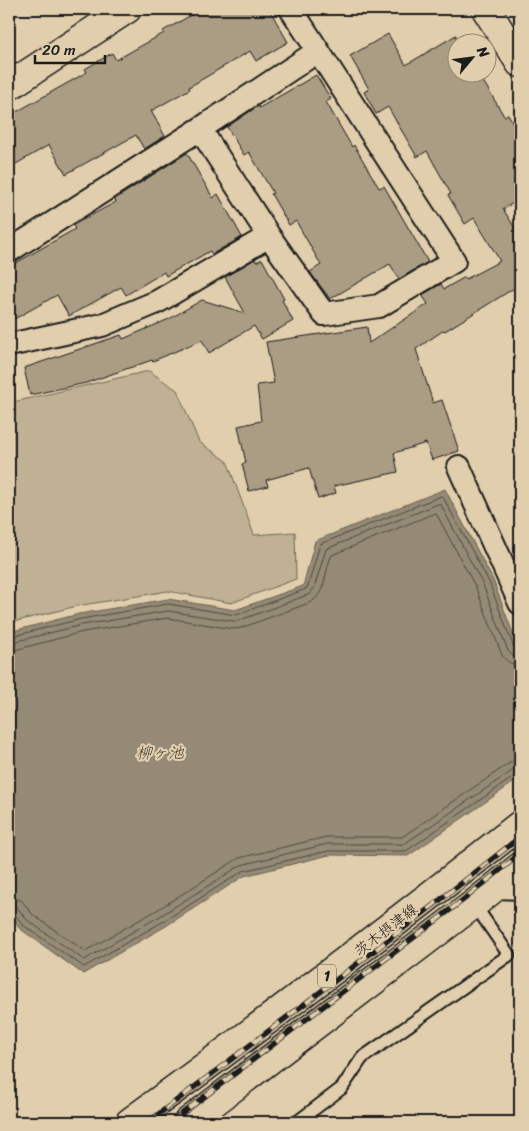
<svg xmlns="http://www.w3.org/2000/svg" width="529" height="1131" font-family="Sriracha,'Klee One',sans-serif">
  <rect width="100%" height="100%" fill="#e1ceac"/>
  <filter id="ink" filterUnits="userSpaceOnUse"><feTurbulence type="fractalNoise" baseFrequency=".02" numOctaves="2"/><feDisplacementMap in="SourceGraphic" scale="10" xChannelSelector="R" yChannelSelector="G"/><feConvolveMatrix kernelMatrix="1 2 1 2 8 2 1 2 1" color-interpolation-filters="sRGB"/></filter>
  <g filter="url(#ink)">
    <!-- green -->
    <path fill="#c0b194" stroke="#6e6658" d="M 149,371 L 177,390 L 199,442 L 227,461 L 254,535 L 295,532 L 296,579 L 231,603 L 168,591 L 77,606 L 9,623 L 9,403 Z"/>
    <!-- water -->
    <path fill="#958a75" stroke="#655e51" d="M 445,489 L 493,580 L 520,652 L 520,778 L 408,856 L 329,855 L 244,876 L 166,926 L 83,974 L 19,928 L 9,913 L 9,632 L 79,614 L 168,599 L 235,610 L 303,586 L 315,541 Z"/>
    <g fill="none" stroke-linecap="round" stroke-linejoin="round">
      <!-- shore -->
      <path stroke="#4c4840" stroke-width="1" d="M 9,637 L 81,619 L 168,604 L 236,615 L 306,589 L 308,586 L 320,544 L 441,496 L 443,497 L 489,582 L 514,648 L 516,651 L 520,651
        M 9,643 L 82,625 L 168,611 L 233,621 L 238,621 L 310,594 L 314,588 L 326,549 L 438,504 L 441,505 L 483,585 L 508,651 L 513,656 L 520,658
        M 9,650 L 15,650 L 83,632 L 168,618 L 233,629 L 241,628 L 309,603 C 327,595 324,570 332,555 L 435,513 L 437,515 L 476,588 L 502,655 C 506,662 512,665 520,665
        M 9,897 L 15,898 L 22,901 L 33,915 L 85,951 L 157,910 L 239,858 L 326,837 L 402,837 L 508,764 L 514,761 L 520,761
        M 9,905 L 17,907 L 27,920 L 84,960 L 160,916 L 241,865 L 327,844 L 404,844 L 512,771 L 520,768
        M 9,911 L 14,913 L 23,925 L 84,967 L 164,921 L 243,871 L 328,851 L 406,851 L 515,776 L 520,775"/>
    </g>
    <!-- building -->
    <path fill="#ab9c84" stroke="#1c1c1c" d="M 202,9 L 269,9 L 288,42 L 256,61 L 250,51 L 189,87 L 190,89 L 151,111 L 165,136 L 144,149 L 136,135 L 66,174 L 49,145 L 9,168 L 9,116 L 87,72 L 85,69 L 112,53 L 116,60 L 164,33 L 163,31 Z
      M 388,34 L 406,65 L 456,35 L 456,72 L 473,72 L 479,83 L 483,81 L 504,116 L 508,114 L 520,135 L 520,199 L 503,209 L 520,236 L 520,294 L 516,287 L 445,331 L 444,330 L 416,349 L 433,403 L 442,400 L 459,451 L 432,460 L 426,443 L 394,453 L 398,472 L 334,486 L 336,493 L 318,499 L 309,468 L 266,480 L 268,486 L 249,491 L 242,464 L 246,463 L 238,426 L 261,421 L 257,385 L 274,383 L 266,342 L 367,327 L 369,343 L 428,304 L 422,295 L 441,284 L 444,289 L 465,277 L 466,279 L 500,261 L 474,218 L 465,224 L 448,195 L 451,194 L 427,151 L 417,157 L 388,107 L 376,114 L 364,92 L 369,89 L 350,56 Z
      M 316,75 L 331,99 L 326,102 L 352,147 L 354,145 L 379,188 L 384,186 L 428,262 L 399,279 L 390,264 L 330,299 L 310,272 L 321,265 L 296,221 L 289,225 L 271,194 L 273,193 L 249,152 L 244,155 L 227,127 L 258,106 L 259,108 Z
      M 187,153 L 213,198 L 218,194 L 242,237 L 212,254 L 210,251 L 166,276 L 164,272 L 126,295 L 121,287 L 69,316 L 57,295 L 9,322 L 9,267 L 75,229 L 73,225 L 116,202 L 115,199 Z
      M 255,259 L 256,262 L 262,259 L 284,299 L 282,300 L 293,321 L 262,339 L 254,326 L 209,353 L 202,340 L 153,361 L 152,360 L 86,383 L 30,395 L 24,368 L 121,335 L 123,339 L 169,319 L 202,300 L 245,313 L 225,277 Z"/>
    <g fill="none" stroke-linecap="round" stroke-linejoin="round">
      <defs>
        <path id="lane" d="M 297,1122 L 342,1088 L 362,1058 L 509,955 L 474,904"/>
        <path id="street" d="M 200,129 L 269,236 L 324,314 L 379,306 L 454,261 L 291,9
          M 9,251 L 200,129 L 318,51
          M 9,345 L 102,325 L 157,302 L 269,236
          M 459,467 L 520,603
          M 496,887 L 520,888"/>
        <path id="secondary" d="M 486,9 L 520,63
          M 9,86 L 127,9"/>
        <path id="primary" d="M 130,1122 C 262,1026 392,926 520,825
          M 188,1122 L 474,904 L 520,867"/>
      </defs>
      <!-- lane casing -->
      <use href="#lane" stroke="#1c1c1c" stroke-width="15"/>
      <!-- street casing -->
      <use href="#street" stroke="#1c1c1c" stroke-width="26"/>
      <!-- secondary casing -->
      <use href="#secondary" stroke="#1c1c1c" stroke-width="31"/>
      <!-- primary casing -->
      <use href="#primary" stroke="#1c1c1c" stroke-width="31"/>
      <!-- lane -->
      <use href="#lane" stroke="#e1ceac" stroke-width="11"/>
      <!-- street -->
      <use href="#street" stroke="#e1ceac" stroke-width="22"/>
      <!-- secondary -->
      <use href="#secondary" stroke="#e1ceac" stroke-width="28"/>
      <!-- primary -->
      <use href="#primary" stroke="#e1ceac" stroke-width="28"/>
      <defs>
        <path id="rail" d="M 148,1122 C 273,1028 398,934 520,837
          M 171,1122 L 463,900 L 520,854"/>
      </defs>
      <!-- rail casing -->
      <use href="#rail" stroke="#1c1c1c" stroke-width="5.5"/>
      <!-- rail -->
      <use href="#rail" stroke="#e1ceac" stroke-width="4" stroke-dasharray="11" stroke-linecap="butt"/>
    </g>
  </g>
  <g text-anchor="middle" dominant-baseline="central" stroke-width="4.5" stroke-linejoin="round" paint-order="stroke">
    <!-- shield labels -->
    <rect fill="#e1ceac" stroke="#575147" stroke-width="1" x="318" y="964.5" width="18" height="23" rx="4"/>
    <g font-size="14" font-weight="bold" fill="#1c1c1c">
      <text x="327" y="976">1</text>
    </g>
    <!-- street labels -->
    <g font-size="15" fill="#1c1c1c" stroke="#e1ceac">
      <text transform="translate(386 930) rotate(-38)">茨木摂津線</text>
    </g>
    <!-- water labels -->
    <g font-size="16" font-style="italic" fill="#403d37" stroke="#e1ceac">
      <text x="160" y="752">柳ヶ池</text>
    </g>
  </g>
  <!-- margin -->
  <rect width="529" height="1131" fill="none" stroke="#e1ceac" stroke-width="30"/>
  <rect x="15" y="15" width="499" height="1101" fill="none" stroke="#1c1c1c" stroke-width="2" filter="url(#ink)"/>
  <!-- north arrow -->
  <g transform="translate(472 58) rotate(61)"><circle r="24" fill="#e1ceac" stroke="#928772"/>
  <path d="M0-4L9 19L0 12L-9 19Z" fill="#1c1c1c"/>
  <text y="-8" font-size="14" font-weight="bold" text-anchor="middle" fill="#1c1c1c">N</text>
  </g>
  <!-- scale -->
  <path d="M35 55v8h70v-8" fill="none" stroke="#1c1c1c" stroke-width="2.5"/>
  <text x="42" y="55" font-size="15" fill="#1c1c1c" stroke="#e1ceac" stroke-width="4" paint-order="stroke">20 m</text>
</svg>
